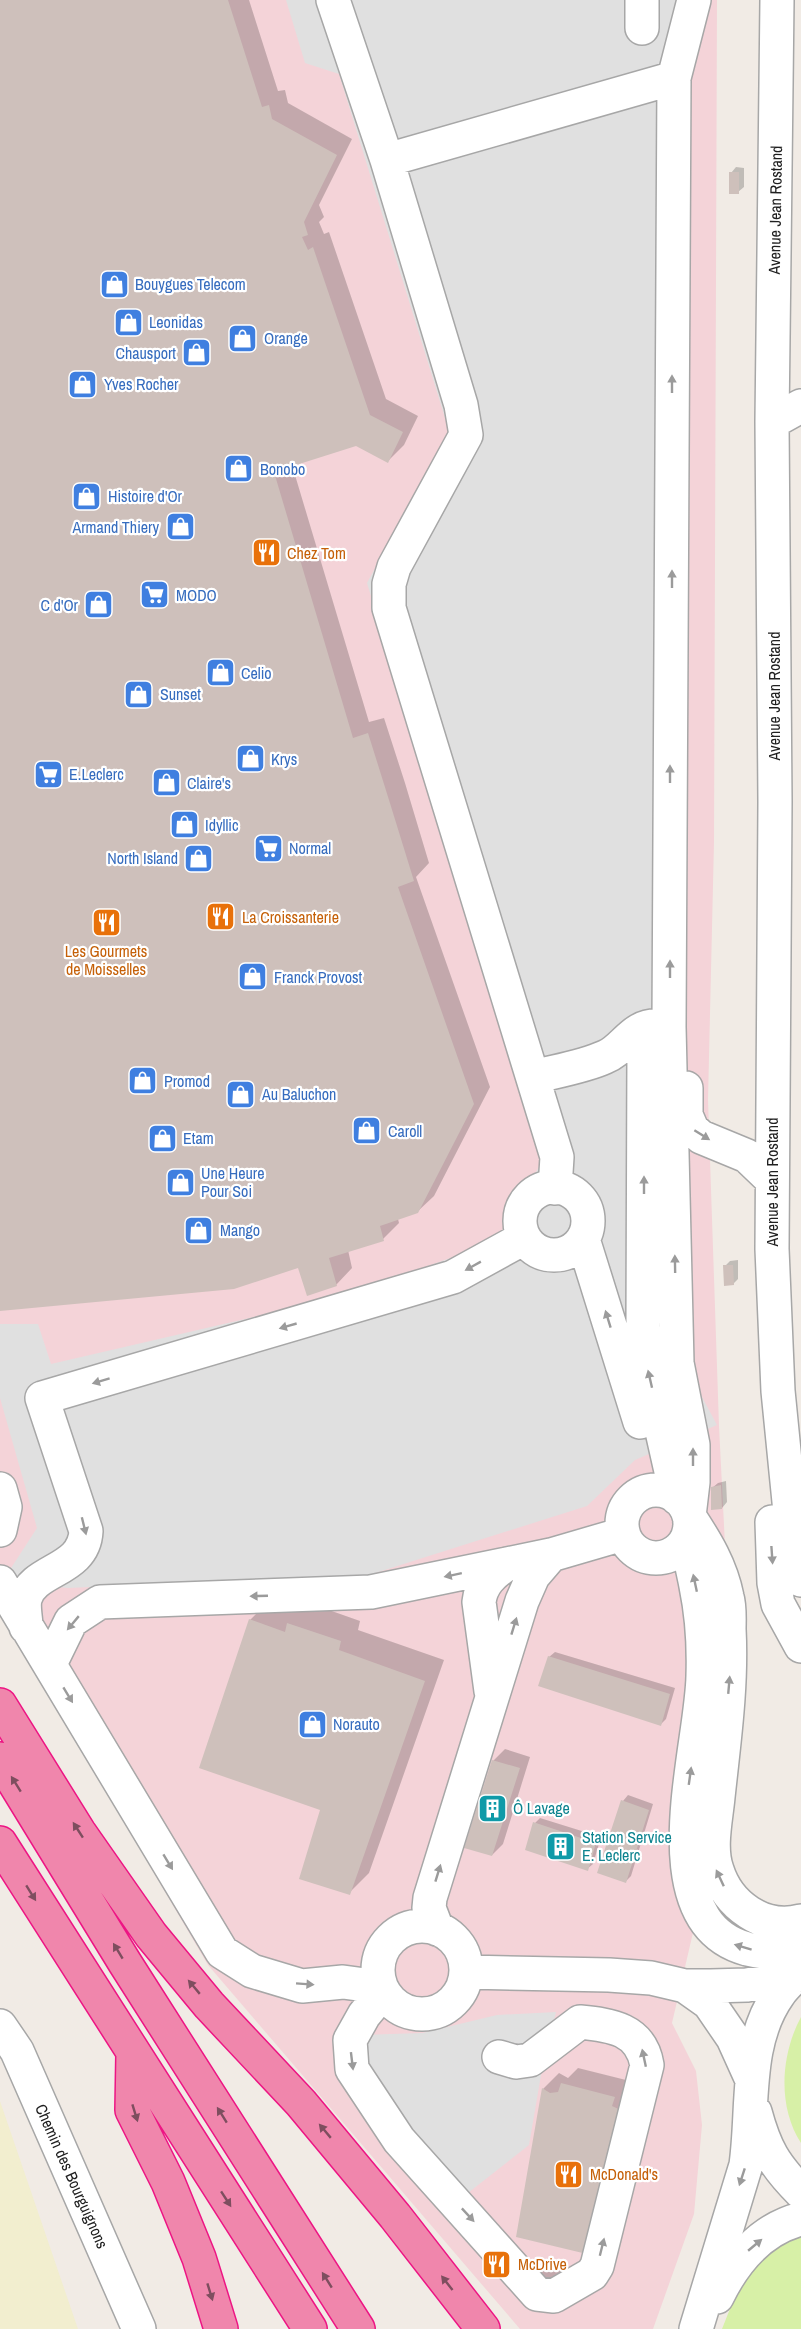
<svg xmlns="http://www.w3.org/2000/svg" width="801" height="2329" font-family="'Archivo Narrow',sans-serif">
  <rect width="100%" height="100%" fill="#f1ebe5"/>
  <!-- commercial -->
  <path fill="#f4d3d8" d="M 0,0 L 717,0 L 714,842 L 708,1100 L 719,1426 L 726,1565 L 731,1815 L 729,1874 L 695,1924 L 672,2023 L 696,2071 L 702,2125 L 694,2214 L 653,2329 L 520,2329 L 208,1965 L 0,1610 Z"/>
  <!-- farmland -->
  <path fill="#f2eecf" d="M 0,2101 L 78,2329 L 0,2329 Z"/>
  <!-- grass -->
  <path fill="#d7f0a7" d="M 801,2017 L 801,2143 C 777,2106 781,2054 801,2017 Z
    M 801,2233 L 801,2329 L 722,2329 L 741,2281 L 751,2262 Z"/>
  <!-- parking -->
  <path fill="#e0e0e0" d="M 286,0 L 677,0 L 686,1367 L 717,1425 L 635,1460 L 587,1506 L 369,1575 L 68,1588 L 2,1582 L 37,1528 L 0,1398 L 0,1324 L 38,1324 L 51,1364 L 344,1296 L 495,1242 L 543,1160 L 367,583 L 449,431 L 339,74 L 305,63 Z
    M 556,2012 L 541,2075 L 529,2145 L 459,2200 L 360,2072 L 361,2035 L 422,2033 L 497,2015 Z"/>
  <!-- shadow -->
  <path fill="#0003" d="M 0,0 L 249,0 L 278,91 L 285,90 L 288,103 L 352,139 L 319,205 L 324,217 L 319,222 L 324,234 L 329,232 L 386,399 L 418,416 L 404,445 L 388,461 L 356,444 L 292,465 L 369,722 L 384,718 L 405,783 L 429,863 L 416,877 L 490,1087 L 434,1196 L 417,1212 L 398,1219 L 399,1223 L 383,1239 L 348,1250 L 352,1268 L 336,1285 L 299,1266 L 0,1309 Z
    M 736,167 L 744,168 L 744,187 L 738,192 L 731,173 Z
    M 738,1260 L 738,1279 L 733,1284 L 725,1266 L 730,1261 Z
    M 726,1481 L 727,1502 L 722,1508 L 712,1488 L 718,1483 Z
    M 270,1600 L 309,1603 L 360,1621 L 358,1630 L 444,1660 L 369,1873 L 349,1893 L 322,1809 L 250,1620 Z
    M 555,1652 L 675,1688 L 666,1719 L 660,1725 L 549,1657 Z
    M 505,1749 L 530,1757 L 503,1844 L 492,1855 L 493,1761 Z
    M 628,1795 L 653,1804 L 631,1876 L 626,1881 L 623,1801 Z
    M 540,1818 L 601,1837 L 593,1864 L 587,1869 L 535,1823 Z
    M 578,2068 L 630,2081 L 607,2237 L 543,2089 L 559,2073 L 568,2078 Z
    M 544,2266 L 568,2272 L 565,2283 L 536,2283 L 539,2272 Z"/>
  <!-- building -->
  <path fill="#cec0bb" d="M 0,0 L 228,0 L 262,107 L 269,105 L 272,119 L 337,155 L 304,222 L 308,235 L 302,237 L 308,250 L 313,247 L 370,415 L 403,432 L 388,463 L 356,446 L 274,472 L 353,738 L 368,733 L 389,800 L 414,881 L 398,887 L 474,1104 L 418,1213 L 380,1226 L 384,1241 L 329,1258 L 337,1286 L 307,1296 L 298,1268 L 234,1289 L 0,1311 Z
    M 729,172 L 739,172 L 739,194 L 729,194 Z
    M 723,1265 L 733,1265 L 734,1285 L 724,1286 Z
    M 721,1485 L 722,1509 L 711,1510 L 711,1487 Z
    M 249,1619 L 285,1632 L 287,1623 L 341,1641 L 339,1650 L 425,1681 L 350,1895 L 299,1879 L 320,1810 L 199,1768 Z
    M 548,1656 L 670,1694 L 661,1726 L 538,1686 Z
    M 492,1760 L 520,1768 L 492,1856 L 464,1848 Z
    M 621,1800 L 649,1810 L 626,1883 L 597,1873 Z
    M 533,1822 L 596,1843 L 588,1871 L 525,1850 Z
    M 561,2083 L 615,2097 L 612,2106 L 625,2112 L 591,2255 L 516,2237 L 542,2088 L 550,2093 L 558,2092 Z"/>
  <g fill="none" stroke-linecap="round" stroke-linejoin="round">
    <defs>
      <path id="minor" d="M 333,0 L 387,160
        M 694,0 L 674,78 L 669,1027 L 677,1363 L 693,1445 L 693,1482 L 689,1516 C 706,1542 721,1566 727,1597 C 730,1607 729,1619 729,1629 C 732,1685 724,1741 718,1797 C 716,1819 709,1848 717,1870 C 728,1905 763,1931 801,1921
        M 777,0 L 772,422 L 775,802 L 772,1249 L 778,1391 L 795,1562 L 801,1580
        M 642,28 L 642,0
        M 772,422 L 801,406
        M 644,1047 L 643,1327 L 648,1369 L 677,1498
        M 533,1077 C 556,1071 583,1067 605,1057 C 624,1050 633,1023 660,1026
        M 686,1088 L 686,1115 L 692,1129 L 701,1137 L 747,1156 L 772,1180
        M520 1221a34 34 0 1 1 68 0a34 34 0 1 1-68 0Z
        M 555,1188 L 557,1157 L 389,608 L 389,584 L 394,567 L 466,435 L 461,405 L 387,160 L 674,78
        M 583,1239 L 640,1422
        M 0,1489 L 5,1507 L 0,1530
        M622 1524a34 34 0 1 1 68 0a34 34 0 1 1-68 0Z
        M 772,1522 L 774,1583 L 778,1604 L 801,1646
        M 688,1537 C 688,1554 693,1569 696,1586 C 702,1615 704,1646 703,1676 C 702,1748 645,1921 747,1949 C 764,1953 784,1955 801,1951
        M 0,1582 L 222,1952 L 252,1971 L 302,1986 L 343,1982 L 365,1985 L 383,1992 L 364,2015 L 350,2040 L 352,2069 L 399,2140 L 537,2294 L 554,2296 L 592,2274 L 597,2266 L 647,2065 C 641,2029 611,2025 580,2022 L 530,2060 L 516,2062 L 499,2057
        M 26,1627 C 26,1619 23,1607 25,1599 C 33,1568 84,1572 86,1531 L 42,1398 L 453,1277 L 524,1238
        M 50,1664 L 71,1621 L 100,1602 L 371,1592 L 551,1555
        M 491,1691 L 479,1602 C 481,1584 492,1574 507,1564
        M378 1970a44 44 0 1 1 88 0a44 44 0 1 1-88 0Z
        M 437,1929 L 429,1908 L 430,1898 L 522,1601 L 533,1576 L 551,1555 L 623,1534
        M 466,1972 L 609,1975 L 651,1978 L 685,1986 L 711,1986 L 747,1985 L 796,1976
        M 685,1986 L 709,2003 L 733,2038 L 752,2080
        M 0,2026 L 17,2051 L 139,2329
        M 755,2112 C 765,2149 774,2165 801,2192
        M 717,2297 C 734,2262 761,2229 801,2219
        M 696,2329 L 746,2165 C 754,2108 744,2043 779,1994 C 785,1985 794,1978 801,1970"/>
      <path id="highway" d="M 0,1705 L 79,1832 L 151,1935 L 209,2005 L 301,2103 L 395,2216 L 483,2329
        M 0,1759 L 125,1963 L 358,2329
        M 0,1843 L 310,2329
        M 133,2055 L 132,2110 L 168,2182 L 199,2258 L 221,2329"/>
    </defs>
    <!-- minor casing -->
    <use href="#minor" stroke="#a7a7a7" stroke-width="36"/>
    <!-- highway casing -->
    <use href="#highway" stroke="#ed1584" stroke-width="36"/>
    <!-- minor -->
    <use href="#minor" stroke="#fff" stroke-width="33"/>
    <!-- highway -->
    <use href="#highway" stroke="#f086ac" stroke-width="33"/>
  </g>
  <!-- one-way arrows -->
  <defs><path id="oneway-solid" d="M-6-.8H1V-3.2L6.5 0L1 3.2V.8H-6Z" transform="scale(1.5)"/></defs>
  <g fill="#9b9b9b">
    <use href="#oneway-solid" transform="translate(672 384) rotate(-90)"/>
    <use href="#oneway-solid" transform="translate(672 579) rotate(-90)"/>
    <use href="#oneway-solid" transform="translate(670 774) rotate(-90)"/>
    <use href="#oneway-solid" transform="translate(670 969) rotate(-90)"/>
    <use href="#oneway-solid" transform="translate(702 1135) rotate(32)"/>
    <use href="#oneway-solid" transform="translate(644 1185) rotate(-90)"/>
    <use href="#oneway-solid" transform="translate(675 1264) rotate(-91)"/>
    <use href="#oneway-solid" transform="translate(473 1266) rotate(151)"/>
    <use href="#oneway-solid" transform="translate(608 1319) rotate(-107)"/>
    <use href="#oneway-solid" transform="translate(288 1326) rotate(164)"/>
    <use href="#oneway-solid" transform="translate(650 1379) rotate(-103)"/>
    <use href="#oneway-solid" transform="translate(101 1381) rotate(163)"/>
    <use href="#oneway-solid" transform="translate(693 1457) rotate(-90)"/>
    <use href="#oneway-solid" transform="translate(84 1526) rotate(76)"/>
    <use href="#oneway-solid" transform="translate(772 1555) rotate(86)"/>
    <use href="#oneway-solid" transform="translate(453 1575) rotate(168)"/>
    <use href="#oneway-solid" transform="translate(695 1583) rotate(-102)"/>
    <use href="#oneway-solid" transform="translate(259 1596) rotate(178)"/>
    <use href="#oneway-solid" transform="translate(73 1623) rotate(130)"/>
    <use href="#oneway-solid" transform="translate(514 1626) rotate(-73)"/>
    <use href="#oneway-solid" transform="translate(729 1685) rotate(-85)"/>
    <use href="#oneway-solid" transform="translate(68 1695) rotate(59)"/>
    <use href="#oneway-solid" transform="translate(690 1776) rotate(-82)"/>
    <use href="#oneway-solid" transform="translate(168 1862) rotate(59)"/>
    <use href="#oneway-solid" transform="translate(438 1873) rotate(-73)"/>
    <use href="#oneway-solid" transform="translate(720 1878) rotate(-115)"/>
    <use href="#oneway-solid" transform="translate(743 1947) rotate(-163)"/>
    <use href="#oneway-solid" transform="translate(305 1984) rotate(4)"/>
    <use href="#oneway-solid" transform="translate(644 2058) rotate(-102)"/>
    <use href="#oneway-solid" transform="translate(352 2061) rotate(83)"/>
    <use href="#oneway-solid" transform="translate(742 2177) rotate(108)"/>
    <use href="#oneway-solid" transform="translate(468 2215) rotate(47)"/>
    <use href="#oneway-solid" transform="translate(755 2245) rotate(-40)"/>
    <use href="#oneway-solid" transform="translate(602 2247) rotate(-76)"/>
  </g>
  <g fill="#7e4e5f">
    <use href="#oneway-solid" transform="translate(16 1784) rotate(-122)"/>
    <use href="#oneway-solid" transform="translate(78 1830) rotate(-123)"/>
    <use href="#oneway-solid" transform="translate(31 1893) rotate(58)"/>
    <use href="#oneway-solid" transform="translate(118 1951) rotate(-121)"/>
    <use href="#oneway-solid" transform="translate(194 1987) rotate(-130)"/>
    <use href="#oneway-solid" transform="translate(135 2113) rotate(73)"/>
    <use href="#oneway-solid" transform="translate(222 2115) rotate(-122)"/>
    <use href="#oneway-solid" transform="translate(325 2131) rotate(-130)"/>
    <use href="#oneway-solid" transform="translate(226 2199) rotate(57)"/>
    <use href="#oneway-solid" transform="translate(327 2280) rotate(-122)"/>
    <use href="#oneway-solid" transform="translate(447 2283) rotate(-128)"/>
    <use href="#oneway-solid" transform="translate(210 2292) rotate(73)"/>
  </g>
  <!-- icons -->
  <defs>
    <symbol id="shop-square" viewBox="-11 -11 22 22"><rect x="-9" y="-9" width="18" height="18" rx="4" fill="#3f7fe0" stroke="#fff"/><path d="M-5-2.5h2.3a2.7 3.5 0 0 1 5.4 0H5L5.5 6h-11ZM-1.5-2.5h3a1.5 2.3 0 0 0-3 0Z" fill="#fff"/></symbol>
    <symbol id="restaurant-square" viewBox="-11 -11 22 22"><rect x="-9" y="-9" width="18" height="18" rx="4" fill="#e8710a" stroke="#fff"/><path d="M-5-6h1v4h1v-4h1v4h1v-4h1v5L-1.5 .5V6h-2V.5L-5-1ZM5-6V6H3V1.5H1.5Q1.5-4 5-6Z" fill="#fff"/></symbol>
    <symbol id="supermarket-square" viewBox="-11 -11 22 22"><rect x="-9" y="-9" width="18" height="18" rx="4" fill="#3f7fe0" stroke="#fff"/><path d="M-6-5.5h2.5l.6 2H6L4.5 2H-2.5L-4.4-4H-6ZM-1.5 3.2a1.3 1.3 0 1 0 .1 0ZM3 3.2a1.3 1.3 0 1 0 .1 0Z" fill="#fff"/></symbol>
    <symbol id="building-square" viewBox="-11 -11 22 22"><rect x="-9" y="-9" width="18" height="18" rx="4" fill="#0f9aa8" stroke="#fff"/><path d="M-4-6H4V6H1V3H-1V6H-4ZM-2.5-4.3h1.7v1.8h-1.7ZM.8-4.3h1.7v1.8H.8ZM-2.5-1h1.7V.8h-1.7ZM.8-1h1.7V.8H.8Z" fill="#fff"/></symbol>
  </defs>
  <g fill-rule="evenodd">
    <use href="#shop-square" x="98" y="268" width="33" height="33"/>
    <use href="#shop-square" x="112" y="306" width="33" height="33"/>
    <use href="#shop-square" x="226" y="322" width="33" height="33"/>
    <use href="#shop-square" x="180" y="336" width="33" height="33"/>
    <use href="#shop-square" x="66" y="368" width="33" height="33"/>
    <use href="#shop-square" x="222" y="452" width="33" height="33"/>
    <use href="#shop-square" x="70" y="480" width="33" height="33"/>
    <use href="#shop-square" x="164" y="510" width="33" height="33"/>
    <use href="#restaurant-square" x="250" y="536" width="33" height="33"/>
    <use href="#supermarket-square" x="138" y="578" width="33" height="33"/>
    <use href="#shop-square" x="82" y="588" width="33" height="33"/>
    <use href="#shop-square" x="204" y="656" width="33" height="33"/>
    <use href="#shop-square" x="122" y="678" width="33" height="33"/>
    <use href="#shop-square" x="234" y="742" width="33" height="33"/>
    <use href="#supermarket-square" x="32" y="758" width="33" height="33"/>
    <use href="#shop-square" x="150" y="766" width="33" height="33"/>
    <use href="#shop-square" x="168" y="808" width="33" height="33"/>
    <use href="#supermarket-square" x="252" y="832" width="33" height="33"/>
    <use href="#shop-square" x="182" y="842" width="33" height="33"/>
    <use href="#restaurant-square" x="204" y="900" width="33" height="33"/>
    <use href="#restaurant-square" x="90" y="906" width="33" height="33"/>
    <use href="#shop-square" x="236" y="960" width="33" height="33"/>
    <use href="#shop-square" x="126" y="1064" width="33" height="33"/>
    <use href="#shop-square" x="224" y="1078" width="33" height="33"/>
    <use href="#shop-square" x="350" y="1114" width="33" height="33"/>
    <use href="#shop-square" x="146" y="1122" width="33" height="33"/>
    <use href="#shop-square" x="164" y="1166" width="33" height="33"/>
    <use href="#shop-square" x="182" y="1214" width="33" height="33"/>
    <use href="#shop-square" x="296" y="1708" width="33" height="33"/>
    <use href="#building-square" x="476" y="1792" width="33" height="33"/>
    <use href="#building-square" x="544" y="1830" width="33" height="33"/>
    <use href="#restaurant-square" x="552" y="2158" width="33" height="33"/>
    <use href="#restaurant-square" x="480" y="2248" width="33" height="33"/>
  </g>
  <g text-anchor="middle" dominant-baseline="central" stroke-width="4.5" stroke-linejoin="round" paint-order="stroke">
    <!-- street labels -->
    <g font-size="16" fill="#202020" stroke="#fff">
      <text transform="translate(775 210) rotate(-89)">Avenue Jean Rostand</text>
      <text transform="translate(774 696) rotate(-90)">Avenue Jean Rostand</text>
      <text transform="translate(772 1182) rotate(-90)">Avenue Jean Rostand</text>
      <text transform="translate(72 2176) rotate(66)">Chemin des Bourguignons</text>
    </g>
    <!-- shop labels -->
    <g font-size="16" fill="#366cbe" stroke="#fff" text-anchor="start">
      <text x="135" y="284">Bouygues Telecom</text>
      <text x="149" y="322">Leonidas</text>
      <text x="264" y="338">Orange</text>
      <text x="176" y="353" text-anchor="end">Chausport</text>
      <text x="104" y="384">Yves Rocher</text>
      <text x="260" y="469">Bonobo</text>
      <text x="108" y="496">Histoire d'Or</text>
      <text x="159" y="527" text-anchor="end">Armand Thiery</text>
      <text x="176" y="595">MODO</text>
      <text x="78" y="605" text-anchor="end">C d'Or</text>
      <text x="241" y="673">Celio</text>
      <text x="160" y="694">Sunset</text>
      <text x="271" y="759">Krys</text>
      <text x="69" y="774">E.Leclerc</text>
      <text x="187" y="783">Claire's</text>
      <text x="205" y="825">Idyllic</text>
      <text x="289" y="848">Normal</text>
      <text x="178" y="858" text-anchor="end">North Island</text>
      <text x="274" y="977">Franck Provost</text>
      <text x="164" y="1081">Promod</text>
      <text x="262" y="1094">Au Baluchon</text>
      <text x="388" y="1131">Caroll</text>
      <text x="183" y="1138">Etam</text>
      <text x="201" y="1173">Une Heure<tspan x="201" dy="18">Pour Soi</tspan></text>
      <text x="220" y="1230">Mango</text>
      <text x="333" y="1724">Norauto</text>
    </g>
    <!-- food labels -->
    <g font-size="16" fill="#c56008" stroke="#fff" text-anchor="start">
      <text x="287" y="553">Chez Tom</text>
      <text x="242" y="917">La Croissanterie</text>
      <text x="106" y="951" text-anchor="middle">Les Gourmets<tspan x="106" dy="18">de Moisselles</tspan></text>
      <text x="590" y="2174">McDonald's</text>
      <text x="518" y="2264">McDrive</text>
    </g>
    <!-- culture labels -->
    <g font-size="16" fill="#0d838f" stroke="#fff" text-anchor="start">
      <text x="513" y="1808">Ô Lavage</text>
      <text x="582" y="1837">Station Service<tspan x="582" dy="18">E. Leclerc</tspan></text>
    </g>
  </g>
</svg>
